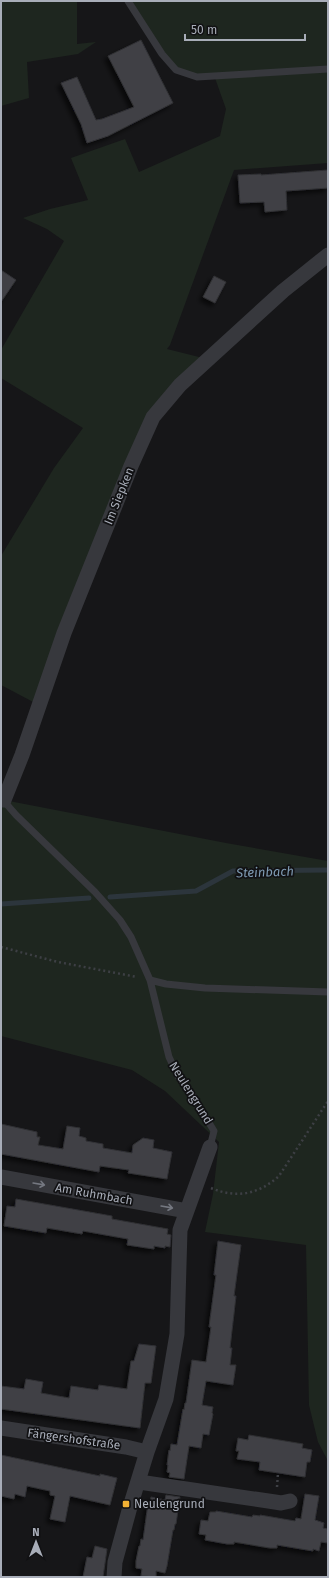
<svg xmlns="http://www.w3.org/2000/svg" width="329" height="1578" font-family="'Fira Sans',sans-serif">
  <defs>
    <filter id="shadow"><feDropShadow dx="-3.5" dy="3.5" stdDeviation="2" flood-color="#0009"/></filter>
  </defs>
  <rect width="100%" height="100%" fill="#161618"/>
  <!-- green -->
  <path fill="#1e261f" d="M 1,1 L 77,1 L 77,44 L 96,42 L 78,54 L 27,62 L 29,98 L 1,106 Z
    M 126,1 L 328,1 L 328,69 L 197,77 L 176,70 Z
    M 328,70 L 328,163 L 234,170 L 170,345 L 167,349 L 207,359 L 151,417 L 37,704 L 1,685 L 1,556 L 54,468 L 83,428 L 1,378 L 1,350 L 64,241 L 47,229 L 23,218 L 50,209 L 88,200 L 71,158 L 125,139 L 139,172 L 220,136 L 226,109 L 215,78 Z
    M 9,801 L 226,843 L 328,861 L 328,1461 L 318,1442 L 309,1405 L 306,1245 L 205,1232 L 213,1194 L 219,1142 L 165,1091 L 132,1070 L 1,1036 L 1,802 Z"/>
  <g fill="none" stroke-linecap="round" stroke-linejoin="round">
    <!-- stream -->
    <path stroke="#2c353c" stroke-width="5" d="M 110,897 L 196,891 L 233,871 L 328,870
      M 1,904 L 89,898"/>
  </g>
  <!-- building -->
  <path fill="#404145" stroke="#303034" filter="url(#shadow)" d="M 141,40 L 173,103 L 108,136 L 87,143 L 81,124 L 61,83 L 77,77 L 96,120 L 102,119 L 134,107 L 108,56 Z
    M 328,170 L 328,188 L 286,191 L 287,210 L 265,212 L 264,202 L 240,203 L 238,175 L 261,174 L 261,175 Z
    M 1,270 L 16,280 L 1,302 Z
    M 214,276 L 226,282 L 215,303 L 203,297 Z
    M 1,1124 L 37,1132 L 37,1137 L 40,1137 L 38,1145 L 63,1149 L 67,1126 L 80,1128 L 79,1136 L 86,1138 L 86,1141 L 103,1144 L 103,1148 L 132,1153 L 133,1145 L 143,1138 L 154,1140 L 153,1148 L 172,1152 L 167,1179 L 128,1173 L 129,1170 L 100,1166 L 99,1172 L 1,1154 Z
    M 16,1199 L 112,1216 L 112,1219 L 168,1229 L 167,1234 L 171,1235 L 170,1247 L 165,1246 L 165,1248 L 154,1246 L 154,1249 L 127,1245 L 128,1239 L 83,1231 L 82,1234 L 47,1228 L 46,1233 L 4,1226 L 7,1206 L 15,1207 Z
    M 218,1241 L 241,1245 L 234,1296 L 236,1296 L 230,1348 L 232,1348 L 230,1365 L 236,1365 L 233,1385 L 206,1381 L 202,1405 L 213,1407 L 212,1413 L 213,1414 L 209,1435 L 203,1434 L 201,1448 L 189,1446 L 184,1479 L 169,1477 L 170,1473 L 167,1472 L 168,1465 L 167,1465 L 169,1450 L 170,1451 L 171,1444 L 177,1445 L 183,1409 L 184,1410 L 185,1403 L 186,1403 L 192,1360 L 206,1362 L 211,1327 L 209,1327 L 216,1275 L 214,1275 Z
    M 139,1344 L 156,1346 L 151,1383 L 145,1383 L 140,1428 L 1,1409 L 1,1386 L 24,1389 L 26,1379 L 43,1382 L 41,1393 L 69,1398 L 71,1386 L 98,1390 L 99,1385 L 127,1389 L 131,1361 L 134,1361 Z
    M 249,1435 L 303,1444 L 302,1448 L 312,1450 L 310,1462 L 307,1462 L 305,1477 L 259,1470 L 260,1462 L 237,1459 L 239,1451 L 236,1451 L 238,1438 L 248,1440 Z
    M 1,1455 L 100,1476 L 100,1474 L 117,1478 L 110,1505 L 70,1496 L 65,1522 L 50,1519 L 55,1496 L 50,1495 L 50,1491 L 27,1486 L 25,1497 L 15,1494 L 14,1499 L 1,1496 Z
    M 305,1494 L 319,1496 L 315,1520 L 324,1523 L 323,1528 L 328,1529 L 328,1543 L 321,1542 L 319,1551 L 313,1549 L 313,1551 L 277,1545 L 277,1548 L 270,1548 L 234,1542 L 234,1544 L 227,1544 L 205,1540 L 206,1535 L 199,1534 L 201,1520 L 208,1521 L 210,1512 L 216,1512 L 216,1511 L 252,1517 L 253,1515 L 260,1516 L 260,1515 L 295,1521 L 296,1518 L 301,1519 Z
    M 166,1495 L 180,1497 L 176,1524 L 175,1524 L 174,1530 L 173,1530 L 167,1566 L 165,1573 L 156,1571 L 156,1577 L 141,1576 L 142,1569 L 136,1568 L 136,1561 L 139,1546 L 140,1546 L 141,1539 L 143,1540 L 148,1504 L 150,1504 L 151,1497 L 165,1500 Z
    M 95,1546 L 107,1549 L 103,1577 L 83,1577 L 87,1557 L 92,1558 Z"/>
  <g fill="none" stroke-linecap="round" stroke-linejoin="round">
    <!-- path -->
    <path stroke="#3d3f44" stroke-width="2.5" stroke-dasharray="2 3" stroke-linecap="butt" d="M 1,947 L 58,962 L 137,977
      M 211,1188 C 237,1199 259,1194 279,1176 L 328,1101
      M 277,1487 L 278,1473"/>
    <!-- service -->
    <path stroke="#37383d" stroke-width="7" d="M 128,1 L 162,54 L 176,70 L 197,77 L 328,69
      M 3,800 L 16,815 L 95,892 L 120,920 L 131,937 L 150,980 L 169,1057 L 178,1076 L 191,1093 L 214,1131 L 210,1147
      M 150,980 L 166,984 L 205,988 L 328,992"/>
    <!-- minor -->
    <path stroke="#37383d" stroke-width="15" d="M 4,800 L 22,755 L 64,633 L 131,466 L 153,417 L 180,385 L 283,291 L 328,255
      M 1,1177 L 187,1211
      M 1,1428 L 126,1447 L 147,1452
      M 139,1482 L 275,1502 L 281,1503 L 290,1501
      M 114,1577 L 115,1562 L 130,1507 L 147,1452 L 166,1399 L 177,1334 L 180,1230 L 210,1147"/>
  </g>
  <!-- one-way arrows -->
  <defs><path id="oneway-shaft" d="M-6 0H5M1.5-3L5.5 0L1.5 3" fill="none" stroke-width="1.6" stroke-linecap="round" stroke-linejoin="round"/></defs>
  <g stroke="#757881">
    <use href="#oneway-shaft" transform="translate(39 1184) rotate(10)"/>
    <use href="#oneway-shaft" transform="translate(167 1207) rotate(10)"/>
  </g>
  <!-- markers -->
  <rect fill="#f2b134" stroke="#111113" stroke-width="1.5" x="122" y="1500" width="8" height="8" rx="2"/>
  <g text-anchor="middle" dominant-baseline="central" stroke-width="3.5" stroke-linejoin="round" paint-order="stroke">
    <!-- street labels -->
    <g font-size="12" fill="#a8adb8" stroke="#111113">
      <text transform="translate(119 496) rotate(-68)">Im Siepken</text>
      <text transform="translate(191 1093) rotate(58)">Neulengrund</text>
      <text transform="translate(94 1194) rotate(10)">Am Ruhmbach</text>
      <text transform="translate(74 1439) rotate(8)">Fängershofstraße</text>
    </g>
    <!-- poi labels -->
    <g font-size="12" fill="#a8adb8" stroke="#111113" text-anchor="start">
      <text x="134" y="1504">Neulengrund</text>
    </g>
    <!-- water labels -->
    <g font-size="13" font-style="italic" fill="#7f9bb3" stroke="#111113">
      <text transform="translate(265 872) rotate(-2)">Steinbach</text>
    </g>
  </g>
  <!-- border -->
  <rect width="329" height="1578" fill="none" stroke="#a8adb8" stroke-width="4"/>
  <!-- north arrow -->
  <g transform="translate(36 1542)" stroke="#111113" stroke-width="3" paint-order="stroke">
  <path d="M0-3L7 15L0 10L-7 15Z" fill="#a8adb8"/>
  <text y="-6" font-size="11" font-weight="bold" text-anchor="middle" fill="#a8adb8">N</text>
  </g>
  <!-- scale -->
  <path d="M185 34v6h120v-6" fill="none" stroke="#a8adb8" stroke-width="2"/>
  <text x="191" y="34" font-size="12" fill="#a8adb8" stroke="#111113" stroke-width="3" paint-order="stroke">50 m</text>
</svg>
